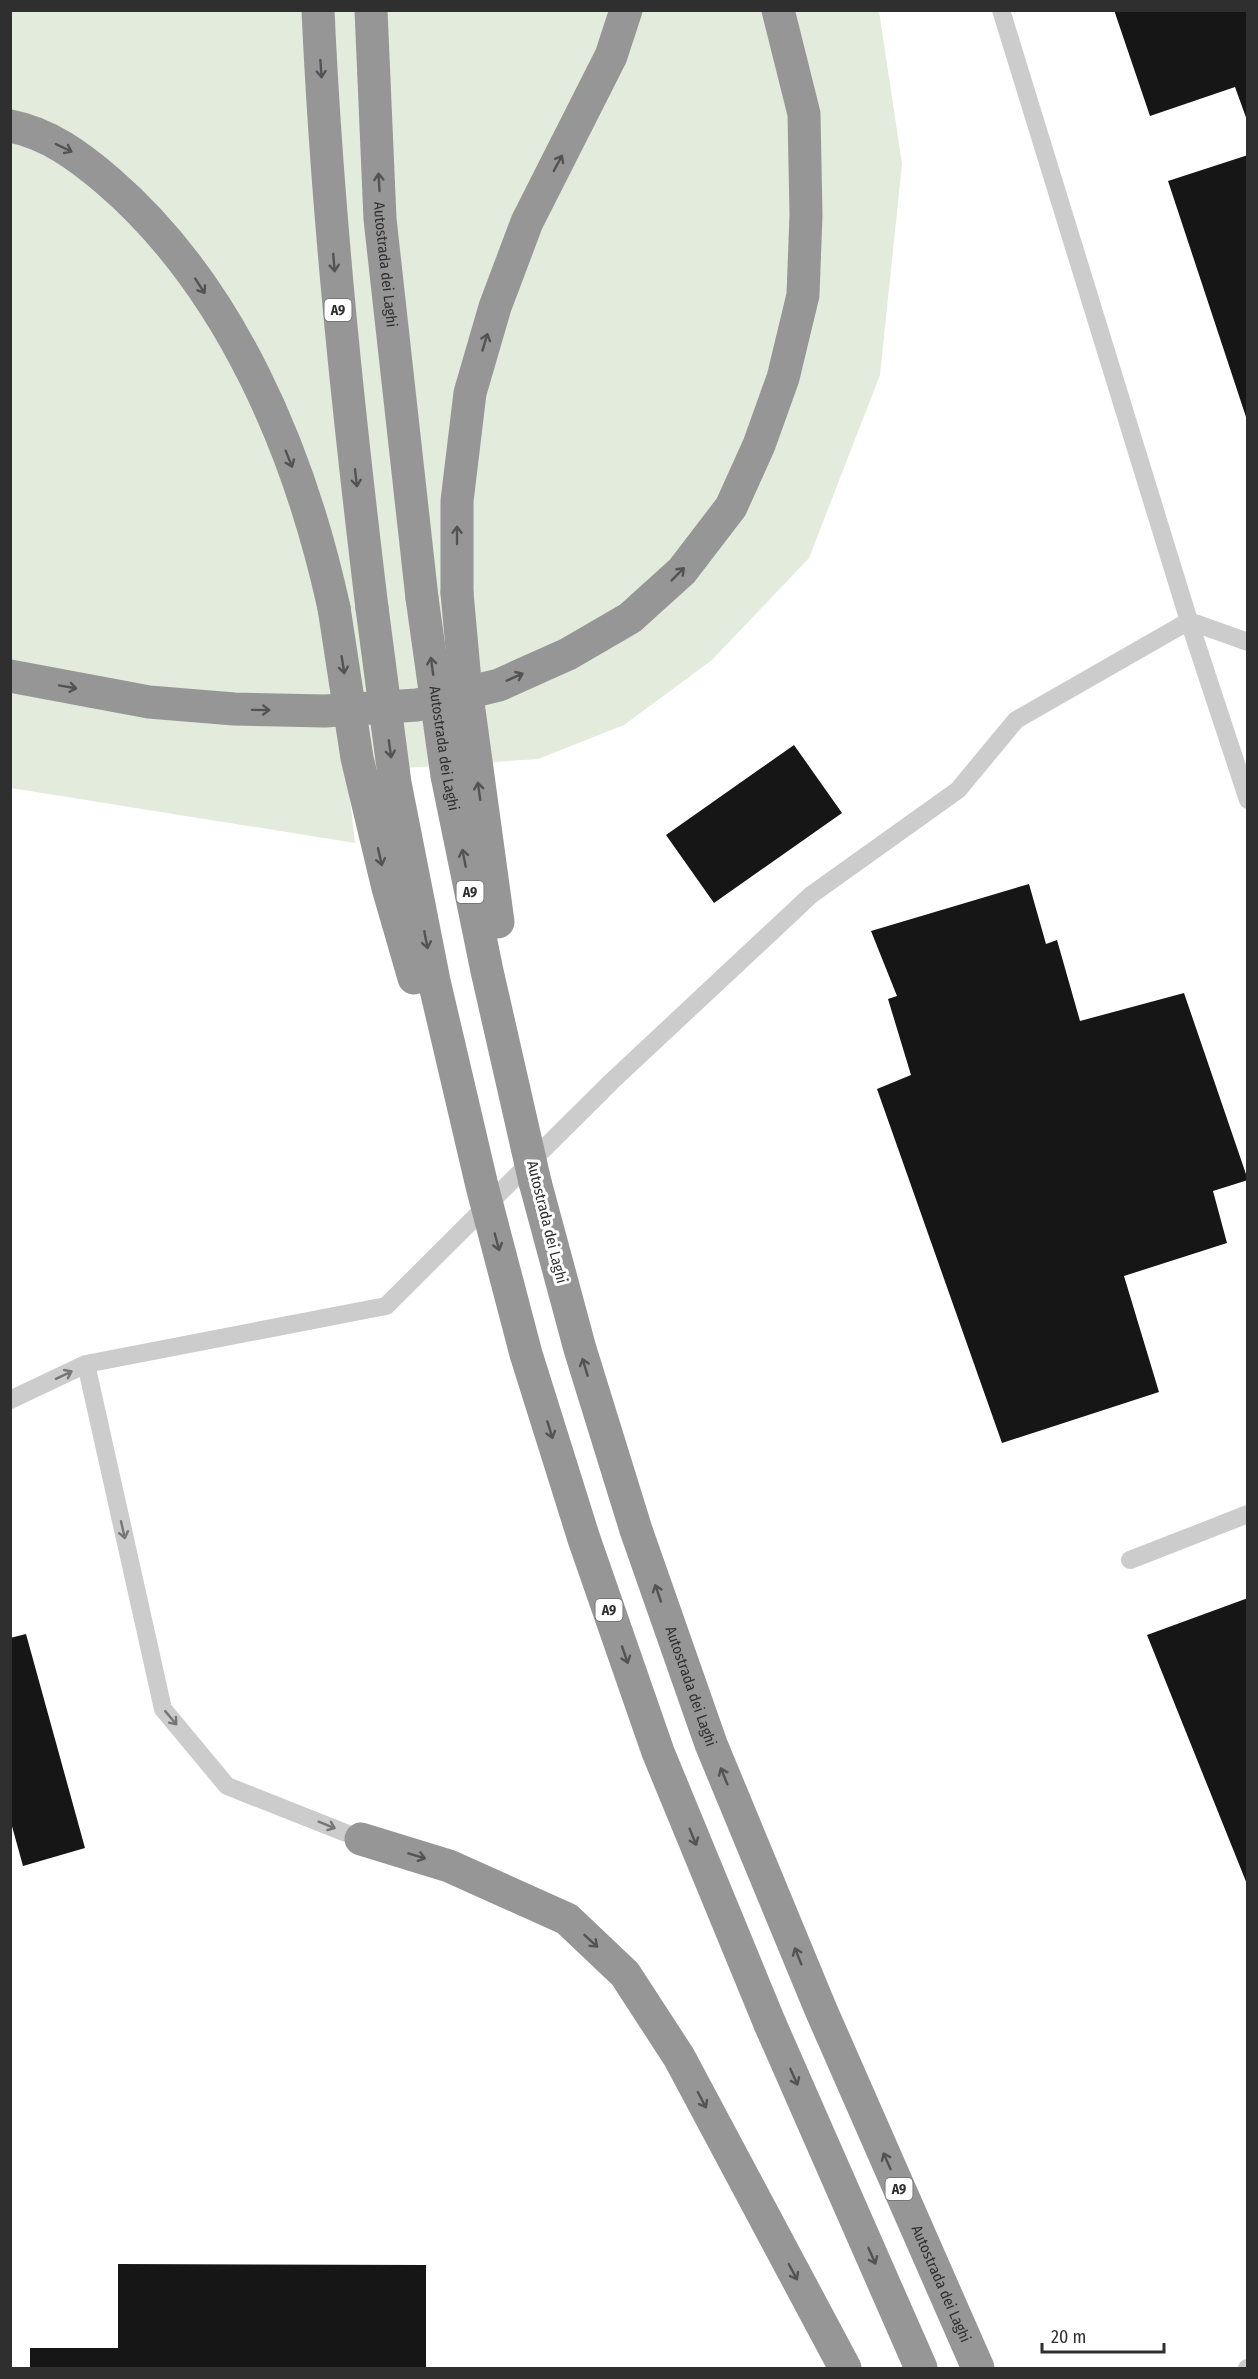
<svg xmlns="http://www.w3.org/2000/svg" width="1258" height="2379" font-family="'Fira Sans Condensed',sans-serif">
  <rect width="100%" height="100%" fill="#fff"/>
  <!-- green -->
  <path fill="#e3ebdd" d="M 10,11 L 879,11 L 902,164 L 880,375 L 809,558 L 712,660 L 624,725 L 538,759 L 347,772 L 355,843 L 11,788 Z"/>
  <!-- building -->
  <path fill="#161616" d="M 1114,10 L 1248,10 L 1248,123 L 1235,87 L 1150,116 Z
    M 1248,155 L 1248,420 L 1247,420 L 1168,181 Z
    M 794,745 L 842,813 L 714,903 L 666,835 Z
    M 1029,884 L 1046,944 L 1057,940 L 1080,1021 L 1184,993 L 1248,1180 L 1213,1191 L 1227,1243 L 1124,1276 L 1159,1392 L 1002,1443 L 877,1089 L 911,1075 L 888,999 L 897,996 L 871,931 Z
    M 1248,1598 L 1248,1884 L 1247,1884 L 1147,1635 Z
    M 26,1634 L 85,1848 L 23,1866 L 10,1819 L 10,1638 Z
    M 118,2264 L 426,2265 L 426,2368 L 30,2368 L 30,2348 L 118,2348 Z"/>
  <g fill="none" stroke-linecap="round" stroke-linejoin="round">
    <!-- service -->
    <path stroke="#ccc" stroke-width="18" d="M 1001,10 L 1189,621 L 1248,800
      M 86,1364 L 386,1306 L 611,1082 L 811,895 L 958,790 L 1016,720 L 1189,621 L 1248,642
      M 10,1400 L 86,1364 L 163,1709 L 227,1786 L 361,1839
      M 1130,1560 L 1248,1514
      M 1247,2368 L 1248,2368"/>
    <!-- motorway -->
    <g stroke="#969696" stroke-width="33">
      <path d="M 318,10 C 327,210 348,409 372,608"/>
      <path id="s1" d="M 371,10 L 380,219 L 422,598"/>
      <path d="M 10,126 C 48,133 80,157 108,181 C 231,287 300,452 334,608"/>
      <path d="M 457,593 L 457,501 L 470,393 L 495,307 L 527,222 L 611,56 L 626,10"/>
      <path d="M 10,676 L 149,702 L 234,709 L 325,711 L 417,705 L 499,685 L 568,654 L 630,618 L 682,571 L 731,507 L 759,445 L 783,378 L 803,295 L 806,215 L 804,114 L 778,10"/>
      <path id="s2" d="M 535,1182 L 580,1349 L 636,1530 L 711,1744 L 821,2010 L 978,2368"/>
      <path d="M 361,1839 L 449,1866 L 567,1919 L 625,1974 L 679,2057 L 845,2368"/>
      <path d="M 770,2024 L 921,2368"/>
    </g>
    <!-- motorway-bridge -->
    <g stroke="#969696" stroke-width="33">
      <path d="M 457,593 L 465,681 L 498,922"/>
      <path id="s3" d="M 422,598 L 447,776 L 487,971 L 535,1182"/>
      <path d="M 334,608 L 357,758 L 388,888 L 414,978"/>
      <path d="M 372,608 L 395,783 L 434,981 L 482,1186 L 526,1354 L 584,1539 L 658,1752 L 770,2024"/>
    </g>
  </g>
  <!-- one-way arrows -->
  <defs><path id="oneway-shaft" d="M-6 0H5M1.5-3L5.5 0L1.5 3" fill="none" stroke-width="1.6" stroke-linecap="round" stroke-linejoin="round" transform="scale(1.5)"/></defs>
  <g stroke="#535353">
    <use href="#oneway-shaft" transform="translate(321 69) rotate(86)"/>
    <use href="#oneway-shaft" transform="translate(64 148) rotate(26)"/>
    <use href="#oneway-shaft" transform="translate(558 163) rotate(-62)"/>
    <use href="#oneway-shaft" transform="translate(379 182) rotate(-93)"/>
    <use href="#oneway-shaft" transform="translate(334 263) rotate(85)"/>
    <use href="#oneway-shaft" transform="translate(200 286) rotate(57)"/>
    <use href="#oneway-shaft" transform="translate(485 342) rotate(-73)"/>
    <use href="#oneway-shaft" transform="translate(289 459) rotate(68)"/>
    <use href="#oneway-shaft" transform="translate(356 478) rotate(83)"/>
    <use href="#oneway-shaft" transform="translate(457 535) rotate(-90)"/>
    <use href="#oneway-shaft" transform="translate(678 574) rotate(-45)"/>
    <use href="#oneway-shaft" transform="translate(343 665) rotate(81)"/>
    <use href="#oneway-shaft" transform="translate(432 666) rotate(-98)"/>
    <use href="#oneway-shaft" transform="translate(515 677) rotate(-24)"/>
    <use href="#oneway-shaft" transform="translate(68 687) rotate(10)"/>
    <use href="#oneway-shaft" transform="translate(261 710) rotate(1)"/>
    <use href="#oneway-shaft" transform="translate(390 749) rotate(82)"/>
    <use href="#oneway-shaft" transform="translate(479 791) rotate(-98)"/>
    <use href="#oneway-shaft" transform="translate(380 857) rotate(77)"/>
    <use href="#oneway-shaft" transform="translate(464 858) rotate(-101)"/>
    <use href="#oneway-shaft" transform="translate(426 940) rotate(79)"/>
    <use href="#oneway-shaft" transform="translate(497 1242) rotate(75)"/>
    <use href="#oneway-shaft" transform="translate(585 1367) rotate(-107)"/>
    <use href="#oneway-shaft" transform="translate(550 1430) rotate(73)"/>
    <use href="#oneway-shaft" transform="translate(658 1593) rotate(-109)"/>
    <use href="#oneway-shaft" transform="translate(625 1655) rotate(71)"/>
    <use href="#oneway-shaft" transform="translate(724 1776) rotate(-112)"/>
    <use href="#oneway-shaft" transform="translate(693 1837) rotate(68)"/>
    <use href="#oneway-shaft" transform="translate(417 1856) rotate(17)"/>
    <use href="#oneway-shaft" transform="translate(591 1941) rotate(43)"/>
    <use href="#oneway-shaft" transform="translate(798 1956) rotate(-112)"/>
    <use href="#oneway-shaft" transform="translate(794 2077) rotate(66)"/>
    <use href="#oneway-shaft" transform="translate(702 2100) rotate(62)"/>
    <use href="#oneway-shaft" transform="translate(887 2161) rotate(-114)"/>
    <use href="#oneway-shaft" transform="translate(872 2256) rotate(66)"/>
    <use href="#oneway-shaft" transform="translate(793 2272) rotate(62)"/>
  </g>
  <g stroke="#767676">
    <use href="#oneway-shaft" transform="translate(64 1375) rotate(-25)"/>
    <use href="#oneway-shaft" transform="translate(123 1530) rotate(77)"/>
    <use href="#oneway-shaft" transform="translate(171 1718) rotate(50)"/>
    <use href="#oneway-shaft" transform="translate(327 1825) rotate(22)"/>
  </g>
  <g text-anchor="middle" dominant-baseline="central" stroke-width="6" stroke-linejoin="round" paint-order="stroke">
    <!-- shield labels -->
    <g fill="#fff" stroke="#6d6d6d" stroke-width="1.5">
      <rect x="324.5" y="299" width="27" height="22" rx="4.5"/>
      <rect x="456.5" y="881" width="27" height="22" rx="4.5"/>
      <rect x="595.5" y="1599" width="27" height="22" rx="4.5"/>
      <rect x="885.5" y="2178" width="27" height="22" rx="4.5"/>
    </g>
    <g font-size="14" font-weight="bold" fill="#2f2f2f">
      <text x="338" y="310">A9</text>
      <text x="470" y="892">A9</text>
      <text x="609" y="1610">A9</text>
      <text x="899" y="2189">A9</text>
    </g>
    <!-- street labels -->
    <g font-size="15" fill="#2f2f2f" stroke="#fff">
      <text stroke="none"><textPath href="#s1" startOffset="255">Autostrada dei Laghi</textPath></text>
      <text stroke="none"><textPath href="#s3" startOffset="152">Autostrada dei Laghi</textPath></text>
      <text transform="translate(547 1222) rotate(76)">Autostrada dei Laghi</text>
      <text stroke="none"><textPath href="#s2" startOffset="528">Autostrada dei Laghi</textPath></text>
      <text stroke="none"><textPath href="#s2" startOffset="1176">Autostrada dei Laghi</textPath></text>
    </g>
  </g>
  <!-- border -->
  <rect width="1258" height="2379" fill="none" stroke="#2f2f2f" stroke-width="24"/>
  <!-- scale -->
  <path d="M1042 2343v9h122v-9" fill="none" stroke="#2f2f2f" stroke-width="3"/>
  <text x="1051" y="2343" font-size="18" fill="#2f2f2f" stroke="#ffffff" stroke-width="4.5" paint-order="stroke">20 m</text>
</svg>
